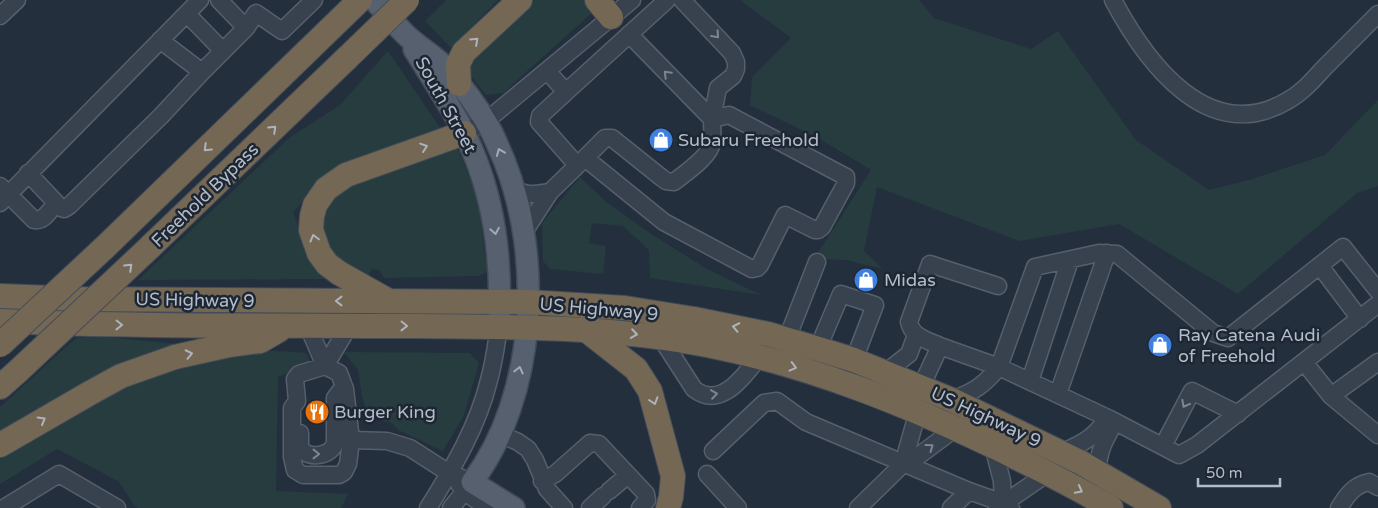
<svg xmlns="http://www.w3.org/2000/svg" width="1378" height="508" font-family="'Varela Round',sans-serif">
  <rect width="100%" height="100%" fill="#242f3e"/>
  <!-- green -->
  <path fill="#263c3f" d="M 446,0 L 498,0 L 451,48 L 425,21 Z
    M 528,0 L 586,0 L 594,11 L 503,93 L 486,95 L 467,71 L 473,54 Z
    M 740,0 L 919,0 L 934,18 L 1031,49 L 1058,31 L 1136,140 L 1209,190 L 1249,180 L 1325,155 L 1378,100 L 1378,186 L 1357,193 L 1238,294 L 1119,224 L 1019,241 L 877,187 L 864,251 L 883,269 L 846,260 L 814,259 L 871,170 L 820,139 L 750,105 L 752,77 L 791,38 Z
    M 388,51 L 443,132 L 333,168 L 293,212 L 304,242 L 326,279 L 138,280 L 289,138 L 340,105 Z
    M 453,146 L 459,151 L 479,203 L 487,272 L 479,276 L 384,278 L 380,271 L 372,268 L 368,277 L 339,265 L 321,247 L 316,220 L 329,193 Z
    M 580,177 L 605,201 L 653,235 L 707,269 L 761,295 L 650,278 L 649,250 L 623,226 L 592,223 L 589,243 L 606,246 L 603,274 L 550,269 L 543,261 L 542,223 Z
    M 96,336 L 177,344 L 0,434 L 0,407 L 76,338 Z
    M 227,351 L 277,351 L 306,353 L 311,363 L 278,377 L 276,491 L 348,494 L 341,508 L 138,508 L 135,506 L 118,481 L 57,449 L 0,484 L 0,452 L 147,371 Z
    M 344,352 L 470,353 L 479,363 L 464,415 L 443,451 L 398,430 L 392,423 L 369,418 L 362,396 L 358,370 Z"/>
  <g fill="none" stroke-linecap="round" stroke-linejoin="round">
    <defs>
      <path id="minor" d="M 219,0 L 246,28 L 256,13 L 282,31 L 314,0
        M 1113,0 C 1146,62 1208,147 1287,101 C 1302,93 1313,80 1324,68 C 1342,50 1360,32 1378,14
        M 187,14 L 223,51
        M 0,16 L 17,0
        M 160,40 L 202,72 L 246,28
        M 547,71 L 566,92 L 540,116 L 539,122 L 577,165
        M 566,92 L 667,0
        M 464,133 L 486,121 L 632,0
        M 585,158 L 605,138 L 612,138 L 662,178 L 666,181 L 674,182 C 684,174 711,156 712,142 C 713,135 712,126 712,119 L 629,34
        M 28,173 L 61,208 L 64,209 L 69,206 L 161,116 L 202,72
        M 0,186 L 34,220 C 44,222 50,210 56,203
        M 514,188 C 525,197 536,194 550,192
        M 0,203 L 200,0
        M 524,232 L 550,192 L 585,158 L 664,222 L 752,269 L 757,268 L 760,265 L 785,215 L 815,230 L 818,230 L 822,227 L 846,183 L 846,177 L 729,115 L 712,119 L 718,88 L 733,76 L 736,69 L 736,62 L 732,53 L 682,0
        M 1320,266 L 1360,319
        M 308,326 L 325,366 L 349,326
        M 661,338 L 694,389 C 721,410 744,376 759,357
        M 787,339 L 817,262
        M 940,346 L 999,367 L 1108,418 L 1179,455 L 1197,445 L 1378,304
        M 818,348 L 841,294 L 875,305 L 854,360
        M 1304,362 L 1331,396 L 1378,435
        M 325,366 L 339,373 L 345,389 L 351,440 L 348,464 L 344,472 L 339,475 L 303,475 L 295,470 L 292,457 L 292,408 L 297,401 L 295,379 L 299,374 Z
        M 885,373 L 909,354 L 916,335
        M 1030,381 L 1070,260
        M 921,387 L 940,346 C 927,340 912,337 909,322 L 930,264 L 998,286
        M 1058,394 L 1107,253
        M 1331,396 L 1378,362
        M 952,400 C 975,391 983,386 999,367 L 1035,267 L 1099,253 L 1117,254 L 1213,333 L 1228,338 L 1343,247 L 1378,291
        M 300,433 L 300,448 C 309,460 331,456 335,443 L 335,398 L 344,386
        M 500,434 L 518,442 L 528,449 L 535,460 L 547,489 L 564,508
        M 351,440 L 387,441 L 410,448 L 449,473 L 472,482 L 451,508
        M 993,446 L 1002,481 L 1003,503
        M 1163,446 L 1192,391 L 1238,414
        M 713,451 L 764,403 L 777,401 L 806,422 L 969,491 L 951,508
        M 1061,453 C 1085,442 1092,439 1108,418
        M 903,464 L 918,411
        M 1097,472 C 1099,451 1103,442 1114,424
        M 707,474 L 738,508
        M 542,481 L 555,474 L 590,443 L 599,444 L 646,494 L 647,500 L 640,508
        M 459,484 L 464,491 L 487,508
        M 609,491 L 628,475
        M 969,491 L 1003,503 L 1011,508
        M 4,508 L 59,474 L 117,508
        M 428,508 C 453,468 478,426 489,380 C 494,363 496,345 499,327
        M 590,508 L 603,496
        M 858,508 L 903,464 L 917,457 L 956,428
        M 997,508 L 1048,473
        M 1339,508 C 1347,495 1354,485 1369,482 L 1378,487"/>
      <path id="major" d="M 374,0 C 384,11 394,23 405,34 C 418,47 436,56 448,70 C 462,86 476,104 486,122 C 494,134 498,147 504,160 C 543,257 537,396 472,482 L 514,508
        M 414,49 C 431,77 450,105 465,134 C 495,196 502,259 499,327"/>
      <path id="highway" d="M 597,0 L 611,17
        M 459,84 L 458,64 L 464,52 L 520,0
        M 150,247 L 347,58
        M 104,248 L 360,0
        M 0,296 L 79,299 L 528,302 L 625,308 L 694,319 L 768,334 L 822,350 L 854,360 L 952,400 L 1080,462 L 1159,508
        M 387,300 L 339,273 L 327,264 L 319,253 L 311,230 L 312,216 L 315,205 L 326,189 L 346,175 L 464,133
        M 0,321 C 138,327 276,325 415,326 C 513,327 610,326 707,345 C 809,365 906,404 999,449 C 1037,468 1075,486 1111,508
        M 585,329 L 636,369 L 650,391 L 673,476 L 671,497 L 668,508
        M 0,387 L 17,372
        M 0,445 L 90,393 L 121,376 L 175,357 L 229,345 L 260,341 L 279,330"/>
    </defs>
    <!-- minor casing -->
    <use href="#minor" stroke="#565f6c" stroke-width="19"/>
    <!-- major casing -->
    <use href="#major" stroke="#414a57" stroke-width="24"/>
    <!-- highway casing -->
    <use href="#highway" stroke="#434c59" stroke-width="26"/>
    <!-- minor -->
    <use href="#minor" stroke="#38414e" stroke-width="16"/>
    <!-- major -->
    <use href="#major" stroke="#56606e" stroke-width="21"/>
    <!-- highway -->
    <use href="#highway" stroke="#746855" stroke-width="24"/>
    <defs>
      <path id="highway-bridge" d="M 347,58 L 407,0
        M 0,345 L 104,248
        M 17,372 L 150,247"/>
    </defs>
    <!-- highway-bridge casing -->
    <use href="#highway-bridge" stroke="#434c59" stroke-width="26" stroke-linecap="butt"/>
    <!-- highway-bridge -->
    <use href="#highway-bridge" stroke="#746855" stroke-width="24"/>
  </g>
  <!-- one-way arrows -->
  <defs><path id="oneway-chevron" d="M-2-3.5L2.5 0L-2 3.5" fill="none" stroke-width="1.6" stroke-linecap="round" stroke-linejoin="round" transform="scale(1.25)"/></defs>
  <g stroke="#7c8592">
    <use href="#oneway-chevron" transform="translate(716 35) rotate(48)"/>
    <use href="#oneway-chevron" transform="translate(667 74) rotate(-135)"/>
    <use href="#oneway-chevron" transform="translate(714 394) rotate(-8)"/>
    <use href="#oneway-chevron" transform="translate(1185 404) rotate(118)"/>
    <use href="#oneway-chevron" transform="translate(930 447) rotate(-36)"/>
    <use href="#oneway-chevron" transform="translate(316 454)"/>
  </g>
  <g stroke="#aeb4bd">
    <use href="#oneway-chevron" transform="translate(475 41) rotate(-43)"/>
    <use href="#oneway-chevron" transform="translate(273 129) rotate(-44)"/>
    <use href="#oneway-chevron" transform="translate(424 147) rotate(-19)"/>
    <use href="#oneway-chevron" transform="translate(207 148) rotate(136)"/>
    <use href="#oneway-chevron" transform="translate(314 238) rotate(-105)"/>
    <use href="#oneway-chevron" transform="translate(129 267) rotate(-44)"/>
    <use href="#oneway-chevron" transform="translate(339 301) rotate(-180)"/>
    <use href="#oneway-chevron" transform="translate(119 325) rotate(1)"/>
    <use href="#oneway-chevron" transform="translate(404 326) rotate(1)"/>
    <use href="#oneway-chevron" transform="translate(736 327) rotate(-168)"/>
    <use href="#oneway-chevron" transform="translate(634 334) rotate(8)"/>
    <use href="#oneway-chevron" transform="translate(189 354) rotate(-12)"/>
    <use href="#oneway-chevron" transform="translate(793 367) rotate(15)"/>
    <use href="#oneway-chevron" transform="translate(654 401) rotate(72)"/>
    <use href="#oneway-chevron" transform="translate(42 420) rotate(-30)"/>
    <use href="#oneway-chevron" transform="translate(1079 490) rotate(28)"/>
  </g>
  <g stroke="#a1aab7">
    <use href="#oneway-chevron" transform="translate(500 152) rotate(-112)"/>
    <use href="#oneway-chevron" transform="translate(495 231) rotate(80)"/>
    <use href="#oneway-chevron" transform="translate(519 370) rotate(-77)"/>
  </g>
  <!-- icons -->
  <defs>
    <symbol id="shop-disc" viewBox="-11 -11 22 22"><circle r="9.5" fill="#3f7fe0" stroke="#1d2633"/><path d="M-5-2.5h2.3a2.7 3.5 0 0 1 5.4 0H5L5.5 6h-11ZM-1.5-2.5h3a1.5 2.3 0 0 0-3 0Z" fill="#fff"/></symbol>
    <symbol id="restaurant-disc" viewBox="-11 -11 22 22"><circle r="9.5" fill="#e8710a" stroke="#1d2633"/><path d="M-5-6h1v4h1v-4h1v4h1v-4h1v5L-1.5 .5V6h-2V.5L-5-1ZM5-6V6H3V1.5H1.5Q1.5-4 5-6Z" fill="#fff"/></symbol>
  </defs>
  <g fill-rule="evenodd">
    <use href="#shop-disc" x="647" y="126" width="28" height="28"/>
    <use href="#shop-disc" x="852" y="266" width="28" height="28"/>
    <use href="#shop-disc" x="1146" y="331" width="28" height="28"/>
    <use href="#restaurant-disc" x="303" y="398" width="28" height="28"/>
  </g>
  <g text-anchor="middle" dominant-baseline="central" stroke-width="5" stroke-linejoin="round" paint-order="stroke">
    <!-- street labels -->
    <g font-size="18" fill="#b4bcc9" stroke="#1d2633">
      <text transform="translate(446 105) rotate(61)">South Street</text>
      <text transform="translate(205 195) rotate(-44)">Freehold Bypass</text>
      <text transform="translate(195 300) rotate(1)">US Highway 9</text>
      <text transform="translate(599 309) rotate(5)">US Highway 9</text>
      <text transform="translate(986 417) rotate(25)">US Highway 9</text>
    </g>
    <!-- poi labels -->
    <g font-size="18" fill="#b4bcc9" stroke="#1d2633" text-anchor="start">
      <text x="678" y="140">Subaru Freehold</text>
      <text x="884" y="280">Midas</text>
      <text x="1178" y="335">Ray Catena Audi<tspan x="1178" dy="21">of Freehold</tspan></text>
      <text x="334" y="412">Burger King</text>
    </g>
  </g>
  <!-- scale -->
  <path d="M1198 478v8h82v-8" fill="none" stroke="#b4bcc9" stroke-width="2.5"/>
  <text x="1206" y="478" font-size="15" fill="#b4bcc9" stroke="#1d2633" stroke-width="4" paint-order="stroke">50 m</text>
</svg>
